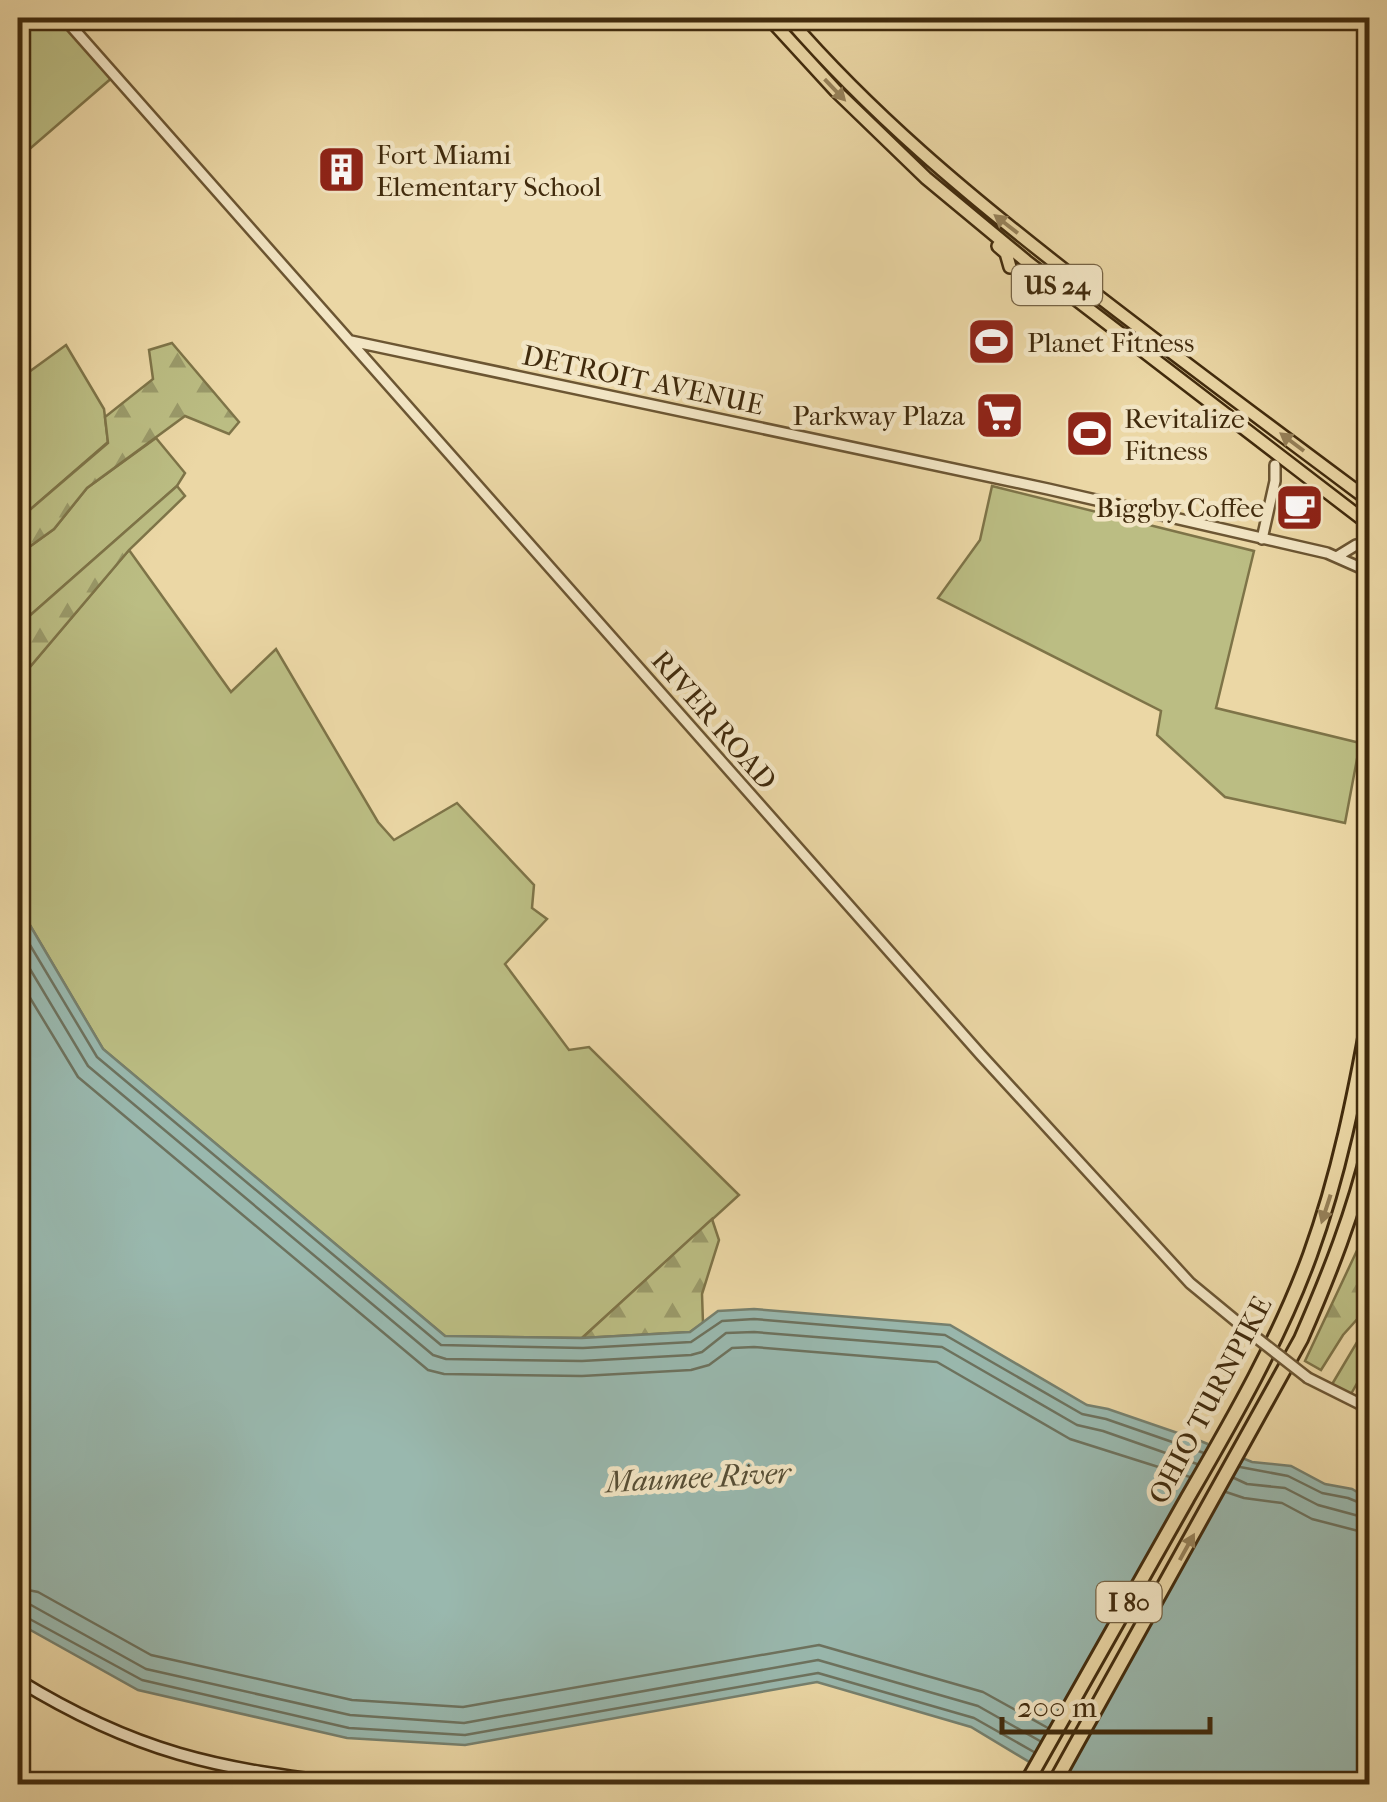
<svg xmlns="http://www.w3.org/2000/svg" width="1387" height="1802" font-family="'IM FELL French Canon',serif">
  <defs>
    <pattern id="forest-firs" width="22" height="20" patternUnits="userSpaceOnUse" patternTransform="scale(2.5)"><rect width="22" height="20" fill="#bbbd83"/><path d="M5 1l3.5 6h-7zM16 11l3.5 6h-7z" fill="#9a9a6a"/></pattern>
  </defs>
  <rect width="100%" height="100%" fill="#ebd7a5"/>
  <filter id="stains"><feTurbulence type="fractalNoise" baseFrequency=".002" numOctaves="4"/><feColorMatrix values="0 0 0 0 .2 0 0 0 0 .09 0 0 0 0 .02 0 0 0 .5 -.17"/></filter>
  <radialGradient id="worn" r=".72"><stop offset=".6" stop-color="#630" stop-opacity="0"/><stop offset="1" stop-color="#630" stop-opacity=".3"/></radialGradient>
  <!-- green -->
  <path fill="#bbbd83" stroke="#7e7448" stroke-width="2.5" d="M 34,18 L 64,18 L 114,76 L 18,159 L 18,32 Z
    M 66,345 L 104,409 L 108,442 L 18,520 L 18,380 Z
    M 156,438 L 185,473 L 177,486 L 18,626 L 18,555 L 54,529 L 87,488 Z
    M 992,486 L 1254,551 L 1216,708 L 1360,743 L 1345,823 L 1225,797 L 1157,735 L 1161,711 L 938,598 L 980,540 Z
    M 129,550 L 231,692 L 276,649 L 378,822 L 394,840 L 457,803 L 534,885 L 532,908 L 547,919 L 505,964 L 569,1050 L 589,1047 L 739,1195 L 582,1338 L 445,1336 L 103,1049 L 18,905 L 18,681 Z
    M 1369,1322 L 1369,1362 L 1351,1394 L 1331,1386 Z"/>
  <!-- forest -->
  <path fill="url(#forest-firs)" stroke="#7e7448" stroke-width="2.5" d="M 172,343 L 239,422 L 229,434 L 185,416 L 87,488 L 54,529 L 18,555 L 18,520 L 108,443 L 105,417 L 153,379 L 149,350 Z
    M 177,486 L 185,496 L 129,550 L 18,681 L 18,626 Z
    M 712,1219 L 719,1240 L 702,1294 L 703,1323 L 690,1332 L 582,1338 Z
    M 1369,1225 L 1369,1306 L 1343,1335 L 1321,1370 L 1305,1361 Z"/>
  <!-- water -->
  <path fill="#99b8ae" stroke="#76806e" stroke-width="2.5" d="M 18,905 L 103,1049 L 445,1336 L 582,1338 L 690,1332 L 718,1311 L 754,1309 L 950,1325 L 1087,1405 L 1108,1409 L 1198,1440 L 1252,1462 L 1291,1466 L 1325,1484 L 1352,1489 L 1369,1499 L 1369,1784 L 1066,1784 L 971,1727 L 817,1682 L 465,1745 L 347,1738 L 138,1690 L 18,1623 Z"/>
  <!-- pier -->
  <path fill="#ebd7a5" d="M 1211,1439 L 1247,1454 L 1063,1784 L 1057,1784 L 1028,1766 Z"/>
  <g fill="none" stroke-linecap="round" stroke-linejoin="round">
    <!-- shore -->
    <path stroke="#6d725e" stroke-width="2.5" d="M 18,925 L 97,1057 L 441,1345 L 583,1348 L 691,1342 L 722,1321 L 754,1319 L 945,1335 L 1082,1414 L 1106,1419 L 1204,1453
      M 18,949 L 88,1066 L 433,1355 L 446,1359 L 582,1361 L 691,1355 L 702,1352 L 726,1333 L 754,1332 L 942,1347 L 1077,1425 L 1103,1431 L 1197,1464
      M 18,978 L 78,1077 L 428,1370 L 444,1374 L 582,1376 L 691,1370 L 709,1365 L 732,1348 L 754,1347 L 937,1362 L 1070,1439 L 1190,1477
      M 1240,1467 L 1288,1476 L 1322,1493 L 1348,1498 L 1370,1507
      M 1234,1478 L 1247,1484 L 1285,1488 L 1318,1505 L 1370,1519
      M 1226,1492 L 1244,1498 L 1282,1503 L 1312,1519 L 1370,1534
      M 18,1588 L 38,1592 L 151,1655 L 352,1700 L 463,1707 L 819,1645 L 983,1692 L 1048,1728
      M 18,1603 L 31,1605 L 146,1669 L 350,1715 L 464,1723 L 818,1660 L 978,1706 L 1040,1741
      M 18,1615 L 26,1617 L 142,1680 L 349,1728 L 465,1735 L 818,1673 L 974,1718 L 1034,1752"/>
    <defs>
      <path id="tertiary" d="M 64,18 L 981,1055 L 1190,1283 L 1253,1335
        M 351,341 L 1048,489 L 1327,553 L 1361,568 L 1370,564
        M 1262,539 L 1275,481 L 1275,465
        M 1338,556 L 1356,545 L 1370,547
        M 1308,1378 L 1370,1409"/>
      <path id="secondary" d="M 18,1680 C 135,1752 218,1770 353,1784"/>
      <path id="trunk" d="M 769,18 L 836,91 L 926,178 L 1026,261 L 1370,525
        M 788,18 C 871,114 967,194 1067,272 C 1167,350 1268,425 1370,501
        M 998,246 L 1006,253 L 1010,267"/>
      <path id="motorway" d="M 1026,1784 C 1080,1689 1134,1594 1187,1499 C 1232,1421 1279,1340 1310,1255 C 1339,1175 1355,1094 1370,1011
        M 1054,1784 L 1301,1339 C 1329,1275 1354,1212 1370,1144"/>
    </defs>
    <!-- tertiary casing -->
    <use href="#tertiary" stroke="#6c5633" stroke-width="14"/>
    <!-- secondary casing -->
    <use href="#secondary" stroke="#412b0d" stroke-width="15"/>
    <!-- trunk casing -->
    <use href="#trunk" stroke="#412b0d" stroke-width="16"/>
    <!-- motorway casing -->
    <use href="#motorway" stroke="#412b0d" stroke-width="18"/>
    <!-- tertiary -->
    <use href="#tertiary" stroke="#f2e5c4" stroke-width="9"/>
    <!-- secondary -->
    <use href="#secondary" stroke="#f2e5c4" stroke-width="10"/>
    <!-- trunk -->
    <use href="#trunk" stroke="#ebd7a5" stroke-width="11"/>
    <!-- motorway -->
    <use href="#motorway" stroke="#ebd7a5" stroke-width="12"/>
    <defs>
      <path id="tertiary-bridge" d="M 1253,1335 L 1308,1378"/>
    </defs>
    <!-- tertiary-bridge casing -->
    <use href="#tertiary-bridge" stroke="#6c5633" stroke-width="14" stroke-linecap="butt"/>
    <!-- tertiary-bridge -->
    <use href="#tertiary-bridge" stroke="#f2e5c4" stroke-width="9"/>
  </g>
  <!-- one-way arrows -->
  <defs><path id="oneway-solid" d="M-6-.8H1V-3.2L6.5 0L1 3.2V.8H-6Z" transform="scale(2.5)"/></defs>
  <g fill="#968159">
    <use href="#oneway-solid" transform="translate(835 90) rotate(46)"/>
    <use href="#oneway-solid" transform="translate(1006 224) rotate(-142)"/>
    <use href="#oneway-solid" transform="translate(1292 442) rotate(-143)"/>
    <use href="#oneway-solid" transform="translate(1326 1209) rotate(108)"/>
    <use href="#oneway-solid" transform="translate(1187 1547) rotate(-61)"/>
  </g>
  <!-- icons -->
  <defs>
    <symbol id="building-square" viewBox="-11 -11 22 22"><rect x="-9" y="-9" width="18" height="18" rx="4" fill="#8f2418" stroke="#f2e5c4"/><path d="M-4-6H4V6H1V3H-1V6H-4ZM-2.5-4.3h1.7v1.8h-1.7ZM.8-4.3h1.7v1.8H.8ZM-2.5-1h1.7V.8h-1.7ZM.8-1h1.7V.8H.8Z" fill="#fff"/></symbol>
    <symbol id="stadium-square" viewBox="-11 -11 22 22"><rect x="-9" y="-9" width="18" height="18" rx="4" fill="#8f2418" stroke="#f2e5c4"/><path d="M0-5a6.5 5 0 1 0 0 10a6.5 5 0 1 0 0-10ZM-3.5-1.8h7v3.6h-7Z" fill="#fff"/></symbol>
    <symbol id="supermarket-square" viewBox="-11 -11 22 22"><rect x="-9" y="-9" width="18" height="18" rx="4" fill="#8f2418" stroke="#f2e5c4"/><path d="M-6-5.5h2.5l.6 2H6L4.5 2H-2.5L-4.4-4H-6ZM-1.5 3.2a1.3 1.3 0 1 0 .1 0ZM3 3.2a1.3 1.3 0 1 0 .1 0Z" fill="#fff"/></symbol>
    <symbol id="cafe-square" viewBox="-11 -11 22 22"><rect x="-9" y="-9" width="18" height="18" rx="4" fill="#8f2418" stroke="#f2e5c4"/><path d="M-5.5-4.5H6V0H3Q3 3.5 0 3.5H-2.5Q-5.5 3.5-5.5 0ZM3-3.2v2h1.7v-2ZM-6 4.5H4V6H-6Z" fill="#fff"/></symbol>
  </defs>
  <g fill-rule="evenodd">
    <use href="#building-square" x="314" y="142" width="55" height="55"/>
    <use href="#stadium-square" x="964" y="314" width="55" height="55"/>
    <use href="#supermarket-square" x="972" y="388" width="55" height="55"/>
    <use href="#stadium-square" x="1062" y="406" width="55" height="55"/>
    <use href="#cafe-square" x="1272" y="480" width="55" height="55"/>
  </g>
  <g text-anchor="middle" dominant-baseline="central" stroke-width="9" stroke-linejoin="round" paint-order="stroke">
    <!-- shield labels -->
    <g fill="#f2e5c4" stroke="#766344" stroke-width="2.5">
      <rect x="1012" y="265" width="90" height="40" rx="8"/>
      <rect x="1096.5" y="1582" width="65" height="40" rx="8"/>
    </g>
    <g font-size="25" font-weight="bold" fill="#412b0d">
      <text x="1057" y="285">US 24</text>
      <text x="1129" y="1602">I 80</text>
    </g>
    <!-- poi labels -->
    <g font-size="28" fill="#412b0d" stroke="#f2e5c4" text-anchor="start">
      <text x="376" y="154">Fort Miami<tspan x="376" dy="32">Elementary School</tspan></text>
      <text x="1027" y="342">Planet Fitness</text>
      <text x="965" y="415" text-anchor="end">Parkway Plaza</text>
      <text x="1124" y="418">Revitalize<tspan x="1124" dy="32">Fitness</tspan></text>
      <text x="1264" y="507" text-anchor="end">Biggby Coffee</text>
    </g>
    <!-- street labels -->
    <g font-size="28" fill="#412b0d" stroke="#f2e5c4">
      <text transform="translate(643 380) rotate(12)">DETROIT AVENUE</text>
      <text transform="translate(714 720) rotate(49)">RIVER ROAD</text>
      <text transform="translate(1210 1400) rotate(-62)">OHIO TURNPIKE</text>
    </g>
    <!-- water labels -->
    <g font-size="30" font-style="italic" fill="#574e35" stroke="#f2e5c4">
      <text transform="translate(698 1478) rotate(-3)">Maumee River</text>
    </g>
  </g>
  <!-- margin -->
  <rect width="1387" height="1802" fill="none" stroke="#ebd7a5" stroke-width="60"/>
  <rect x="20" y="20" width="1347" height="1762" fill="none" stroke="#412b0d" stroke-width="5"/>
  <rect x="30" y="30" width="1327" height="1742" fill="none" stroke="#412b0d" stroke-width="2.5"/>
  <!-- scale -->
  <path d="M1002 1717v15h208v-15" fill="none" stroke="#412b0d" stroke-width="5"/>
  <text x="1017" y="1717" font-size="30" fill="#412b0d" stroke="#f2e5c4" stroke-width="8" paint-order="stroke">200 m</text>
  <rect width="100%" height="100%" filter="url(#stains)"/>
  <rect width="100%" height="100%" fill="url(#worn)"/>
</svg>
